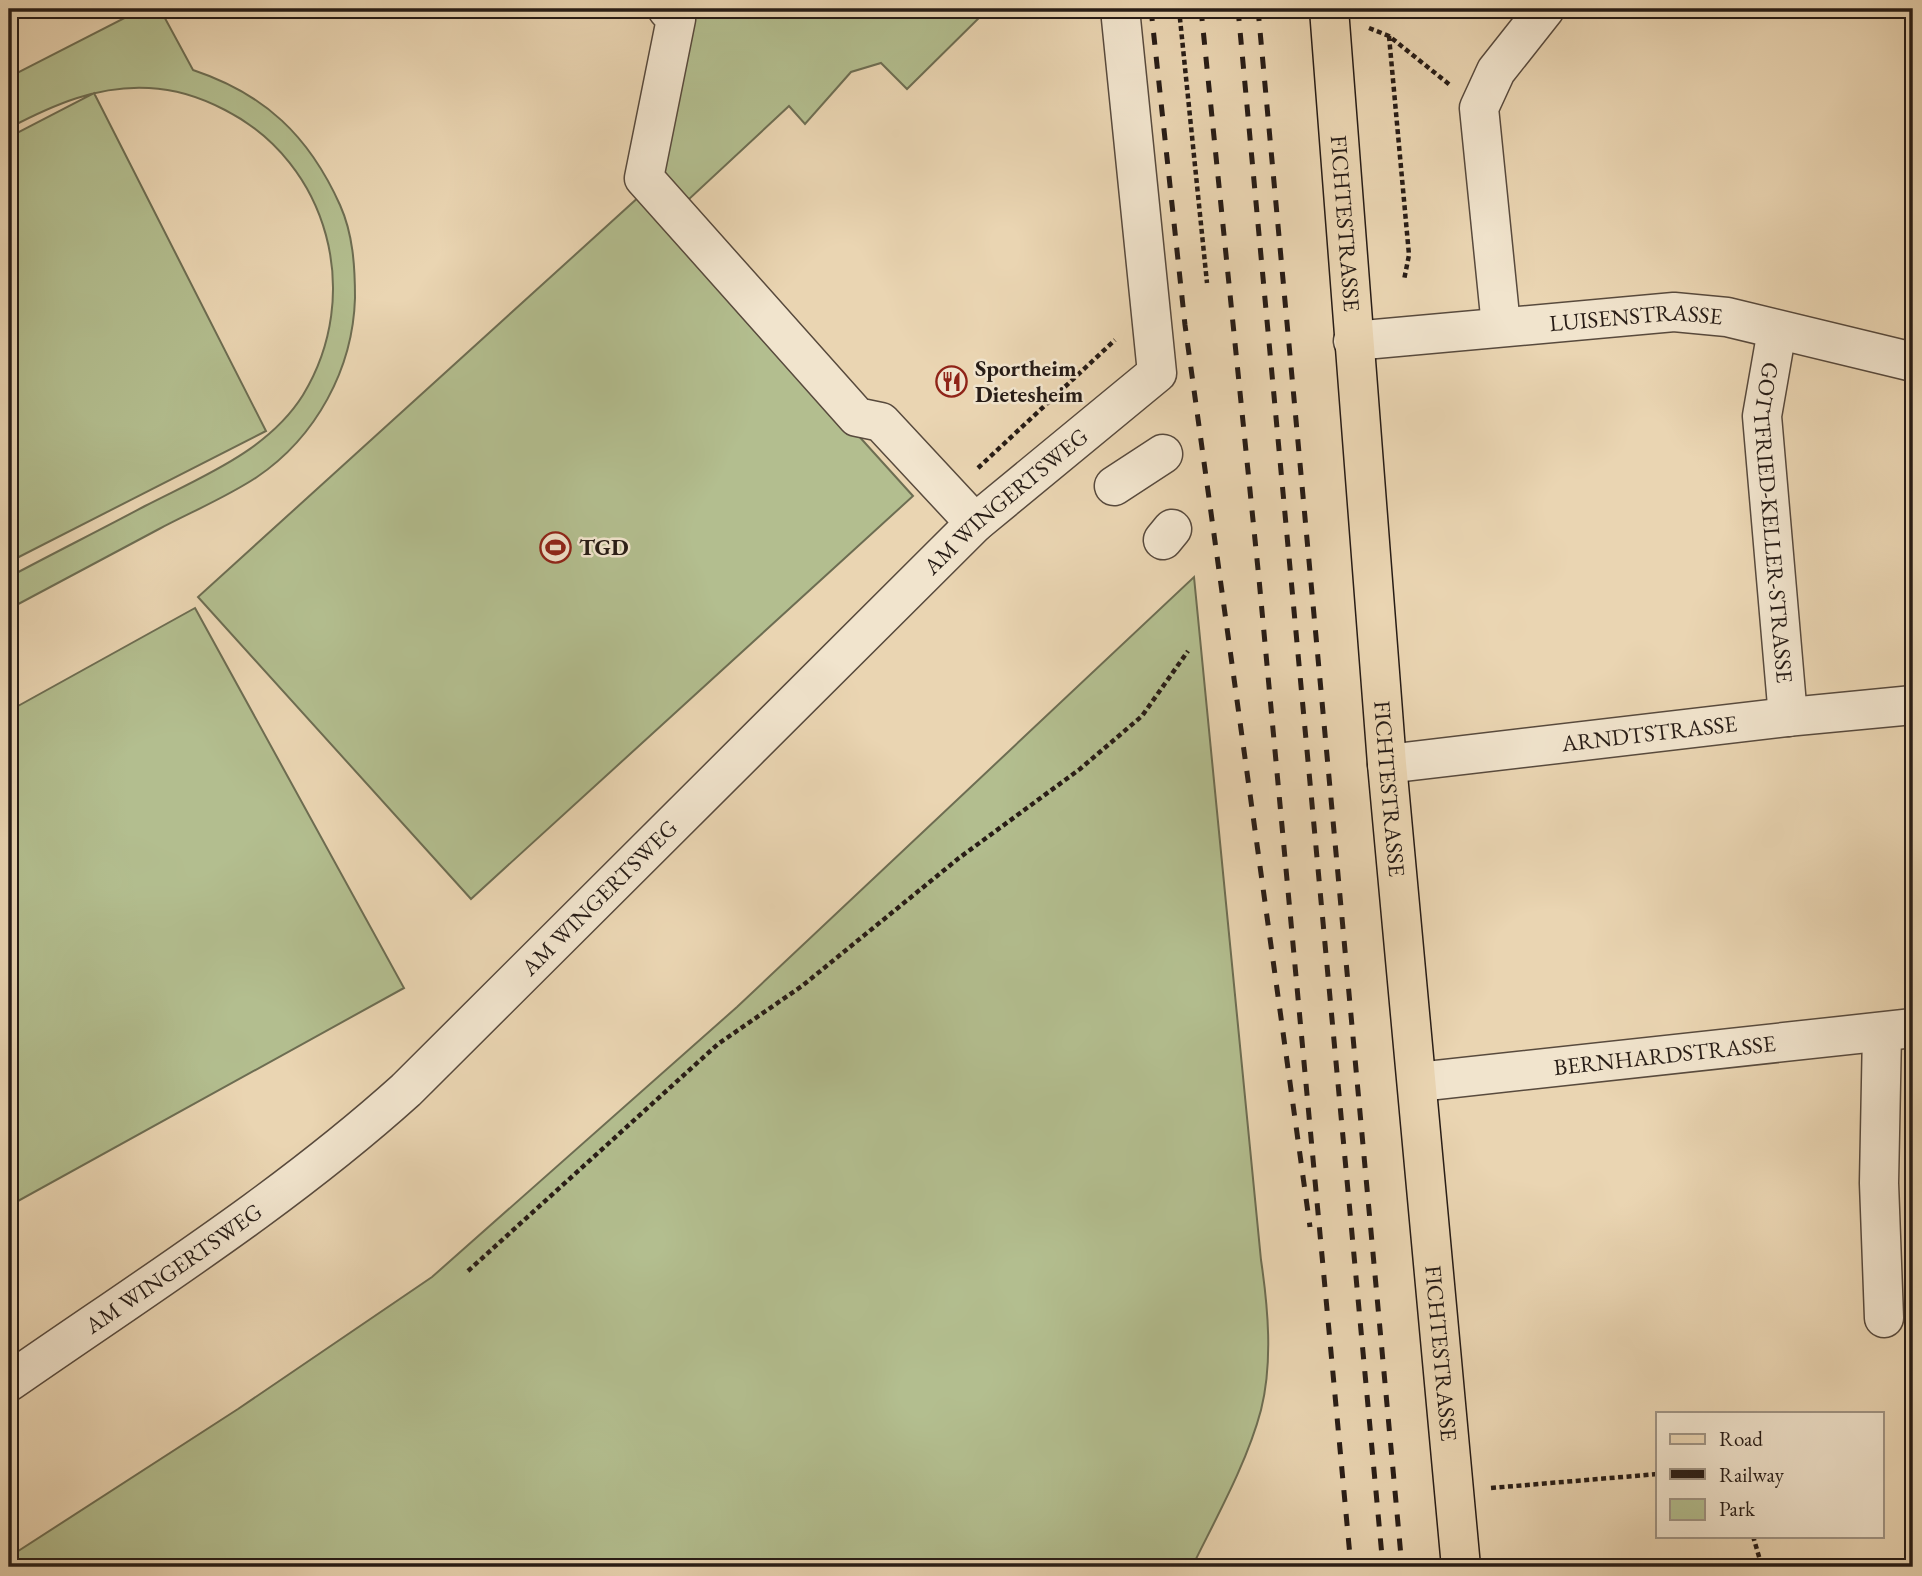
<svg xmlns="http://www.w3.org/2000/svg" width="1922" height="1576" font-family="'EB Garamond',serif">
  <rect width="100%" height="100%" fill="#ead5b2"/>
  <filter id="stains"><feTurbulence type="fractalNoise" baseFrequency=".00286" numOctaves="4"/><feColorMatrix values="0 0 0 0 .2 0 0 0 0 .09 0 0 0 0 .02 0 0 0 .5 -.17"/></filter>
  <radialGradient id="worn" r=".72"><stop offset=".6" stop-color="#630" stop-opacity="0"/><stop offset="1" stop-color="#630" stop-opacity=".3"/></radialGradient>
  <!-- green -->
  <path fill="#b3be8f" stroke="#6d6d52" stroke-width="2" d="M 142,9 L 160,9 L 193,70 C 265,94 309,136 340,205 C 353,234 355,266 355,298 C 353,369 316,437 257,477 C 227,497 191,512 159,529 C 109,556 59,582 9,609 L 9,577 C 54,553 100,530 145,506 C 201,477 268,451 303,395 C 364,295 329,163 225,110 C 202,98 175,89 149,88 C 98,85 53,105 9,128 L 9,77 Z
    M 693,9 L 988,9 L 907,89 L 881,63 L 851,72 L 805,124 L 789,106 L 687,201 L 662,178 Z
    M 94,93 L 266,431 L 9,562 L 9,137 Z
    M 641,195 L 913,496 L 471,899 L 198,597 Z
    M 1194,577 L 1261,1260 C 1268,1307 1273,1362 1261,1410 C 1247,1463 1216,1518 1192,1567 L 9,1567 L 9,1557 L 238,1409 L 432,1277 L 737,1007 Z
    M 195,608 L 404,988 L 9,1206 L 9,711 Z"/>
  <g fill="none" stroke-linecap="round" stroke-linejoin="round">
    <defs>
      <g id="minor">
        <path d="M 667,9 L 676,19 L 644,178 L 857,417 L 881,422 L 975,523"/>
        <path d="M 1501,326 L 1479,108 L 1496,71 L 1545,9"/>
        <path id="s1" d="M 1777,330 L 1762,416 L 1788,717"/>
        <path id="s2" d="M 1353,341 L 1674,312 L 1727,317 L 1913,362"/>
        <path d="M 1114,486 L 1163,454"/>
        <path d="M 1163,540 L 1172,529"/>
        <path id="s3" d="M 1387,764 L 1788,717 L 1913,705"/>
        <path d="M 1882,1032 L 1879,1183 L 1884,1318"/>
        <path id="s4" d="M 1418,1082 L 1913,1028"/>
        <path id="s5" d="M 9,1382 C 144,1288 284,1200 406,1090 L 975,523 L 1157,373 L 1120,9"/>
      </g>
      <g id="major">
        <path id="s6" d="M 1329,9 L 1387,764 L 1461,1567"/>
      </g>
    </defs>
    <!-- minor casing -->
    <use href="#minor" stroke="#584a3d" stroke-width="41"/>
    <!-- major casing -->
    <use href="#major" stroke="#271c16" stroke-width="41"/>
    <!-- path -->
    <path stroke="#271c16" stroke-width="4.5" stroke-dasharray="5 3.5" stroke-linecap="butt" d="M 1179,9 L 1207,283
      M 1369,28 L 1389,36 L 1450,85
      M 1389,36 L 1409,255 L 1404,280
      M 978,468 L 1115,340
      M 468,1271 L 718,1044 L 802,986 L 959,858 L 1080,769 L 1142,716 L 1188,651
      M 1491,1488 L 1658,1474
      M 1753,1536 L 1762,1567"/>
    <!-- minor -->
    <use href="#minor" stroke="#f1e4cd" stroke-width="38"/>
    <!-- major -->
    <use href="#major" stroke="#ead5b2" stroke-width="38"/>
    <!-- rail -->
    <path stroke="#271c16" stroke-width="5" stroke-dasharray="12 12" stroke-linecap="butt" d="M 1151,9 L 1185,325 L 1310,1227
      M 1201,9 L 1259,579 L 1351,1567
      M 1238,9 L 1383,1567
      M 1258,9 L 1402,1567"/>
  </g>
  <!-- icons -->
  <defs>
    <symbol id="restaurant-ring" viewBox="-11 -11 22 22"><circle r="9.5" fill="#f1e4cd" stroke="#8f2418" stroke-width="1.5"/><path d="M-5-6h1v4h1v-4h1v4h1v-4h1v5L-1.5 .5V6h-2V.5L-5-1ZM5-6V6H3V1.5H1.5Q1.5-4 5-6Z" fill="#8f2418"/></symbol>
    <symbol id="stadium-ring" viewBox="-11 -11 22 22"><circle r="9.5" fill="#f1e4cd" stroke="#8f2418" stroke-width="1.5"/><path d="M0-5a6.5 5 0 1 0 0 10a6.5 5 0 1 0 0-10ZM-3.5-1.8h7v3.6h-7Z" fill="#8f2418"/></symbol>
  </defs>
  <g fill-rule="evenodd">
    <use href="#restaurant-ring" x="934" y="364" width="35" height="35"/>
    <use href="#stadium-ring" x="538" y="530" width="35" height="35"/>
  </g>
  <g text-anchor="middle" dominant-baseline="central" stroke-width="5" stroke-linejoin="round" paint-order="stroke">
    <!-- street labels -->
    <g font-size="23" fill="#271c16" stroke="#f1e4cd">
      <text stroke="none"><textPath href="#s6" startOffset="215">FICHTESTRASSE</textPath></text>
      <text stroke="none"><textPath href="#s2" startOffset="284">LUISENSTRASSE</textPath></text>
      <text stroke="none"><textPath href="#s5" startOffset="1334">AM WINGERTSWEG</textPath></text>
      <text stroke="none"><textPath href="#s1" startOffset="194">GOTTFRIED-KELLER-STRASSE</textPath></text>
      <text stroke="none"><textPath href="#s3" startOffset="264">ARNDTSTRASSE</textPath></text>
      <text stroke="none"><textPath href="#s6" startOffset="782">FICHTESTRASSE</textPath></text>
      <text stroke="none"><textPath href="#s5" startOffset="766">AM WINGERTSWEG</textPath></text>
      <text stroke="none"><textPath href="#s4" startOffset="248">BERNHARDSTRASSE</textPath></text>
      <text stroke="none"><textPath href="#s5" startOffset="200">AM WINGERTSWEG</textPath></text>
      <text stroke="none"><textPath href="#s6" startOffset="1349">FICHTESTRASSE</textPath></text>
    </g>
    <!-- poi labels -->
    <g font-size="23" font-weight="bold" fill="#271c16" stroke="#f1e4cd" text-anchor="start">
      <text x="975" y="368">Sportheim<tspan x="975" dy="26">Dietesheim</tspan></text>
      <text x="579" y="547">TGD</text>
    </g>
  </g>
  <!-- margin -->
  <rect width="1922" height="1576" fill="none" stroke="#ead5b2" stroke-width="35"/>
  <rect x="10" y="10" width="1901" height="1555" fill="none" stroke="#271c16" stroke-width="3.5"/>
  <rect x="18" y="18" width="1887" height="1541" fill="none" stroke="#271c16" stroke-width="2"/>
  <!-- legend -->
  <rect x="1656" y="1412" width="228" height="126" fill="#f1e4cd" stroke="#a09484" stroke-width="2"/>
  <rect x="1670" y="1434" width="35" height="10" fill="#ead5b2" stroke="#a09484" stroke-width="2"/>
  <text x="1719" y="1446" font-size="21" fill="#271c16">Road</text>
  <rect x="1670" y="1469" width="35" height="10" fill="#271c16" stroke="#a09484" stroke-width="2"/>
  <text x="1719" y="1482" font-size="21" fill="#271c16">Railway</text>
  <rect x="1670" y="1499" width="35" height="21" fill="#b3be8f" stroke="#a09484" stroke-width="2"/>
  <text x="1719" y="1516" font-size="21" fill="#271c16">Park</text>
  <rect width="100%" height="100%" filter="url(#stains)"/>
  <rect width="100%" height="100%" fill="url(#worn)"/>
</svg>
